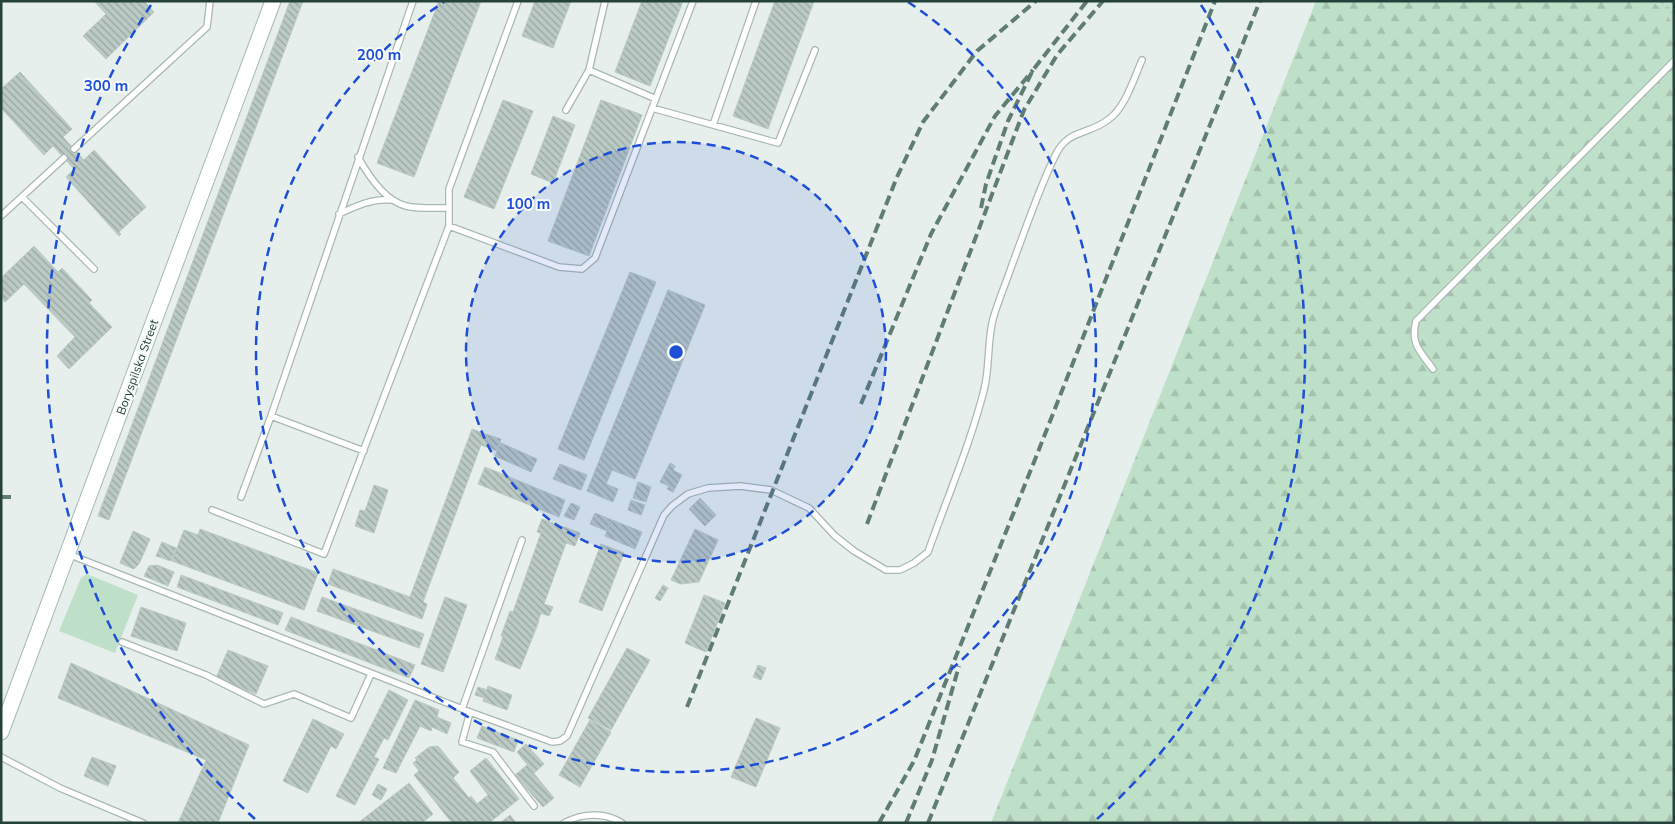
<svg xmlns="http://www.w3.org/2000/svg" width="1675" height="824" font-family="Mulish,sans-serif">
  <defs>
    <pattern id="grass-dots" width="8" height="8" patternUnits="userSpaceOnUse" patternTransform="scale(1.25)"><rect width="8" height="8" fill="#bfe0c8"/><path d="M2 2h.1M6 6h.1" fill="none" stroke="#a4c1ad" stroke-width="1.8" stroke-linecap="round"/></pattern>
    <pattern id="forest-firs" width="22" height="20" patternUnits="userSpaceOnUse" patternTransform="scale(1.25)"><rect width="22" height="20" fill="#bfe0c8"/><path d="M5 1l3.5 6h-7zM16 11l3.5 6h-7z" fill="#a4c1ad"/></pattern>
    <pattern id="building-back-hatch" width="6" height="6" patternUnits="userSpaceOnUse" patternTransform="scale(1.25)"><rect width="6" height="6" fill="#bbcac4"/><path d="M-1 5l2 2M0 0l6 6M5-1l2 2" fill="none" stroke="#98a6a0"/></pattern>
  </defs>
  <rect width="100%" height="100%" fill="#e6efeb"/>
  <!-- grass -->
  <path fill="url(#grass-dots)" d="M 1653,1 L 1674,1 L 1674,24 Z"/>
  <!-- forest -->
  <path fill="url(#forest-firs)" d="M 1316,1 L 1653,1 L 1674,24 L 1674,823 L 991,823 Z"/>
  <!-- pitch -->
  <path fill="#bfe0c8" d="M 87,574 L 138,595 L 115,653 L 59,631 L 81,578 Z"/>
  <!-- building -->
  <path fill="url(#building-back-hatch)" stroke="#b8c9c2" d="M 94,1 L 144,1 L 154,12 L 106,59 L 83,36 L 106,14 Z
    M 290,1 L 303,1 L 109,520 L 98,516 Z
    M 439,1 L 481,1 L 414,177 L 377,163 Z
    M 535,1 L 571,1 L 553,48 L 522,36 Z
    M 642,1 L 683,1 L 650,86 L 615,72 Z
    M 775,1 L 814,1 L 768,129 L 733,116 Z
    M 20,72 L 72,129 L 63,137 L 84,160 L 94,150 L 146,207 L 119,232 L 121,234 L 119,236 L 66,177 L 74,169 L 53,146 L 44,155 L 1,108 L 1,89 Z
    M 503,100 L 533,111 L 494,209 L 464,197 Z
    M 601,100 L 642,115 L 589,256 L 548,241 Z
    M 553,116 L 575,125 L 553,183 L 531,174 Z
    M 34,246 L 58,272 L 62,268 L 92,300 L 89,303 L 112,327 L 69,369 L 57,356 L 75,337 L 24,284 L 5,302 L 1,298 L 1,278 Z
    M 630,272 L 656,282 L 584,460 L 558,449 Z
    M 668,290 L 705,305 L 635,479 L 612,470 L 606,484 L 618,489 L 613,502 L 587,491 Z
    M 472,429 L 485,434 L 423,602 L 427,604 L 422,619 L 328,584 L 333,569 L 410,597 Z
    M 485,434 L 501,439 L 497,451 L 481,445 Z
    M 501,443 L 537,459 L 531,472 L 495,456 Z
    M 670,463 L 675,466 L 673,470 L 682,475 L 673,492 L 667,489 L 669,486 L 660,482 Z
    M 560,464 L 587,475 L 581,490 L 553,479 Z
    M 485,467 L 565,500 L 559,517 L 478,484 Z
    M 638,482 L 651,487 L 646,502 L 633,498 Z
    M 374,485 L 388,490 L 374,533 L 355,526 L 360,510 L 365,511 Z
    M 700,498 L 716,515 L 705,526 L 689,509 Z
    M 631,500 L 645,505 L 641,515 L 628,510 Z
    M 571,503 L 580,507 L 574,520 L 564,516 Z
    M 595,513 L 612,520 L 607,531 L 590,524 Z
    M 542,519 L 580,533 L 575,546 L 566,543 L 544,604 L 553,607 L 549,616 L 541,613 L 538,621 L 539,621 L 520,669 L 495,659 L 503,637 L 501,636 L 510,611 L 513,612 L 541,533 L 537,532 Z
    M 612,520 L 642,532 L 635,549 L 605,536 Z
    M 200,529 L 318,573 L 304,610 L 172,561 L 184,530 L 198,535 Z
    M 695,529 L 718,540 L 699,582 L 680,584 L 671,580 Z
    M 133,531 L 150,539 L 139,564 L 134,569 L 120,563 Z
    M 162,542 L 176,548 L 171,561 L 156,556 Z
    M 601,544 L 624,553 L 602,611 L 579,602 Z
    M 157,565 L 174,572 L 168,586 L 144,576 L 149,566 Z
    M 181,575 L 283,613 L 278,625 L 177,587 Z
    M 663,585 L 668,588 L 660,601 L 655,598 Z
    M 704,595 L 725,603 L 706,652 L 685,643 Z
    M 322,597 L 424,634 L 419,648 L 317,611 Z
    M 445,597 L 467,605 L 443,672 L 421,664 Z
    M 141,607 L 186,623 L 177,651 L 131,636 Z
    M 291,617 L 415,665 L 409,678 L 285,630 Z
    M 627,648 L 650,660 L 611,730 L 588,718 Z
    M 228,650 L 268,666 L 256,694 L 216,678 Z
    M 71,663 L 249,745 L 218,823 L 178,823 L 206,760 L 58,698 Z
    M 758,665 L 766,668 L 761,680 L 753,677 Z
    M 488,686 L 512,695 L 507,710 L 483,701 L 484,698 L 475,695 L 478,687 L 487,690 Z
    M 389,690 L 408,700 L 388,740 L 384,738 L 374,757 L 379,759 L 355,805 L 336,796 Z
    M 415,700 L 439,710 L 437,717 L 451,723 L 447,734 L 432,727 L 431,731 L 420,726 L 396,773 L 383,768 Z
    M 756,718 L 780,728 L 756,787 L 731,777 Z
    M 313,719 L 344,734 L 336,749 L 331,746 L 308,793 L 283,781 Z
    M 590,720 L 611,732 L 580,787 L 559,775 Z
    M 482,726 L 518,740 L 514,752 L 477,738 Z
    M 526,744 L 544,764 L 534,773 L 517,752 Z
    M 438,746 L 459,772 L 453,778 L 469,798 L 471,796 L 477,804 L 488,795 L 470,771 L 486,758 L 519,799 L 489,823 L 452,823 L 414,775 L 419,771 L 413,763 L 417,760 L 415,758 L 429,747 Z
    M 92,757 L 116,766 L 108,786 L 84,776 Z
    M 527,765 L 554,798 L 543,807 L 515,775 Z
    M 409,783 L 433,814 L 422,823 L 358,823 Z
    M 378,784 L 387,789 L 381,800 L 372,795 Z
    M 510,815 L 516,823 L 500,823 Z"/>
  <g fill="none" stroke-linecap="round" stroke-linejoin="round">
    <defs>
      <path id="service" d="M 589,70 L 656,99
        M 652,108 L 778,143 L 815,50
        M 566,110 L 589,70 L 605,1
        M 713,125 L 756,1
        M 74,149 L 207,27 L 210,1
        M 358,157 C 368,175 385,201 406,206 C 419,209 435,208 449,208
        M 22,197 L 94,269
        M 339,214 C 356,206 373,198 392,200
        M 1,216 L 64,158
        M 449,226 L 559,267 L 582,269 L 595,258 L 693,1
        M 1433,369 C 1420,351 1410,344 1416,321 L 1674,61
        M 271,416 L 364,451
        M 241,497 L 271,416 L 413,1
        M 212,510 L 324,554 L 449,226 L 449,189 L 518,1
        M 68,554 L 470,712 L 552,742 L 560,741 L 567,736 L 664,515 L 672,506 L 688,494 L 708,488 L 740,486 L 771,490 L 809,508 L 835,536 L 854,551 L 886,570 L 900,570 L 914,563 L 928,552 C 947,498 970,445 984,390 C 990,367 987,342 993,319 C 998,301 1006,283 1012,265 C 1026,228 1038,191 1055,156 C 1068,128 1088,136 1109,119 C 1125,108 1134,78 1142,60
        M 122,642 L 206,675 L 264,704 L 294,694 L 351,718 L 371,674
        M 462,709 L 522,540
        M 470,712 L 462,742 L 493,752 L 534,806
        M 1,757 L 60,788 L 143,823
        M 564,823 C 582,813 604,812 622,823"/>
      <path id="secondary" d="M 1,732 L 273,1"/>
    </defs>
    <!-- service casing -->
    <use href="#service" stroke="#a8b8b2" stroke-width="8"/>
    <!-- secondary casing -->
    <use href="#secondary" stroke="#a4bbb3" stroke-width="17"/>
    <!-- service -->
    <use href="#service" stroke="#fff" stroke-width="5.5"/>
    <!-- secondary -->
    <use href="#secondary" stroke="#fff" stroke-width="15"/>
    <!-- rail -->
    <path stroke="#5f7d75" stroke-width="4" stroke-dasharray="10 5" stroke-linecap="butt" d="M 981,208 L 986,184 L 1008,121 L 1033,70 L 1087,1
      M 861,404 L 931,234 L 995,116 L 1033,70
      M 1,497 L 11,497
      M 867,524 L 1024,110 L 1057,55 L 1103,1
      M 687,707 L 897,177 L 923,122 L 977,51 L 1036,1
      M 879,823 L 914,761 L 1036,457 L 1215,1
      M 906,823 L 932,760 L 959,666
      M 928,823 L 1260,1"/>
  </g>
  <!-- distance rings -->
  <circle cx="676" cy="352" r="210" fill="#1d4ed8" fill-opacity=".12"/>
  <g fill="none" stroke="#1d4ed8" stroke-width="2.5" stroke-dasharray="9 6">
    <circle cx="676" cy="352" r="210"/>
    <path d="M908 2A420 420 0 1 1 444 2"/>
    <path d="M255 819A629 629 0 0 1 151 5M1201 5A629 629 0 0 1 1097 819"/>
  </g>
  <g text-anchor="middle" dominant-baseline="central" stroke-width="4" stroke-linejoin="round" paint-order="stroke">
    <!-- street labels -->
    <g font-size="12" fill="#24423a" stroke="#f7fbf9">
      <text transform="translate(137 367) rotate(-70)">Boryspilska Street</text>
    </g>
  </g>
  <circle cx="676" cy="352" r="8" fill="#1d4ed8" stroke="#f7fbf9" stroke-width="2.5"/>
  <g font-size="15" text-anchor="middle" font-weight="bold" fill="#1d4ed8" stroke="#f7fbf9" stroke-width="4" stroke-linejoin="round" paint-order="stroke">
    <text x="379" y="60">200 m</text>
    <text x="106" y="91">300 m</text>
    <text x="528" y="209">100 m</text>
  </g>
  <!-- border -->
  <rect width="1675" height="824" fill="none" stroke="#24423a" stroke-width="5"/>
</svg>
